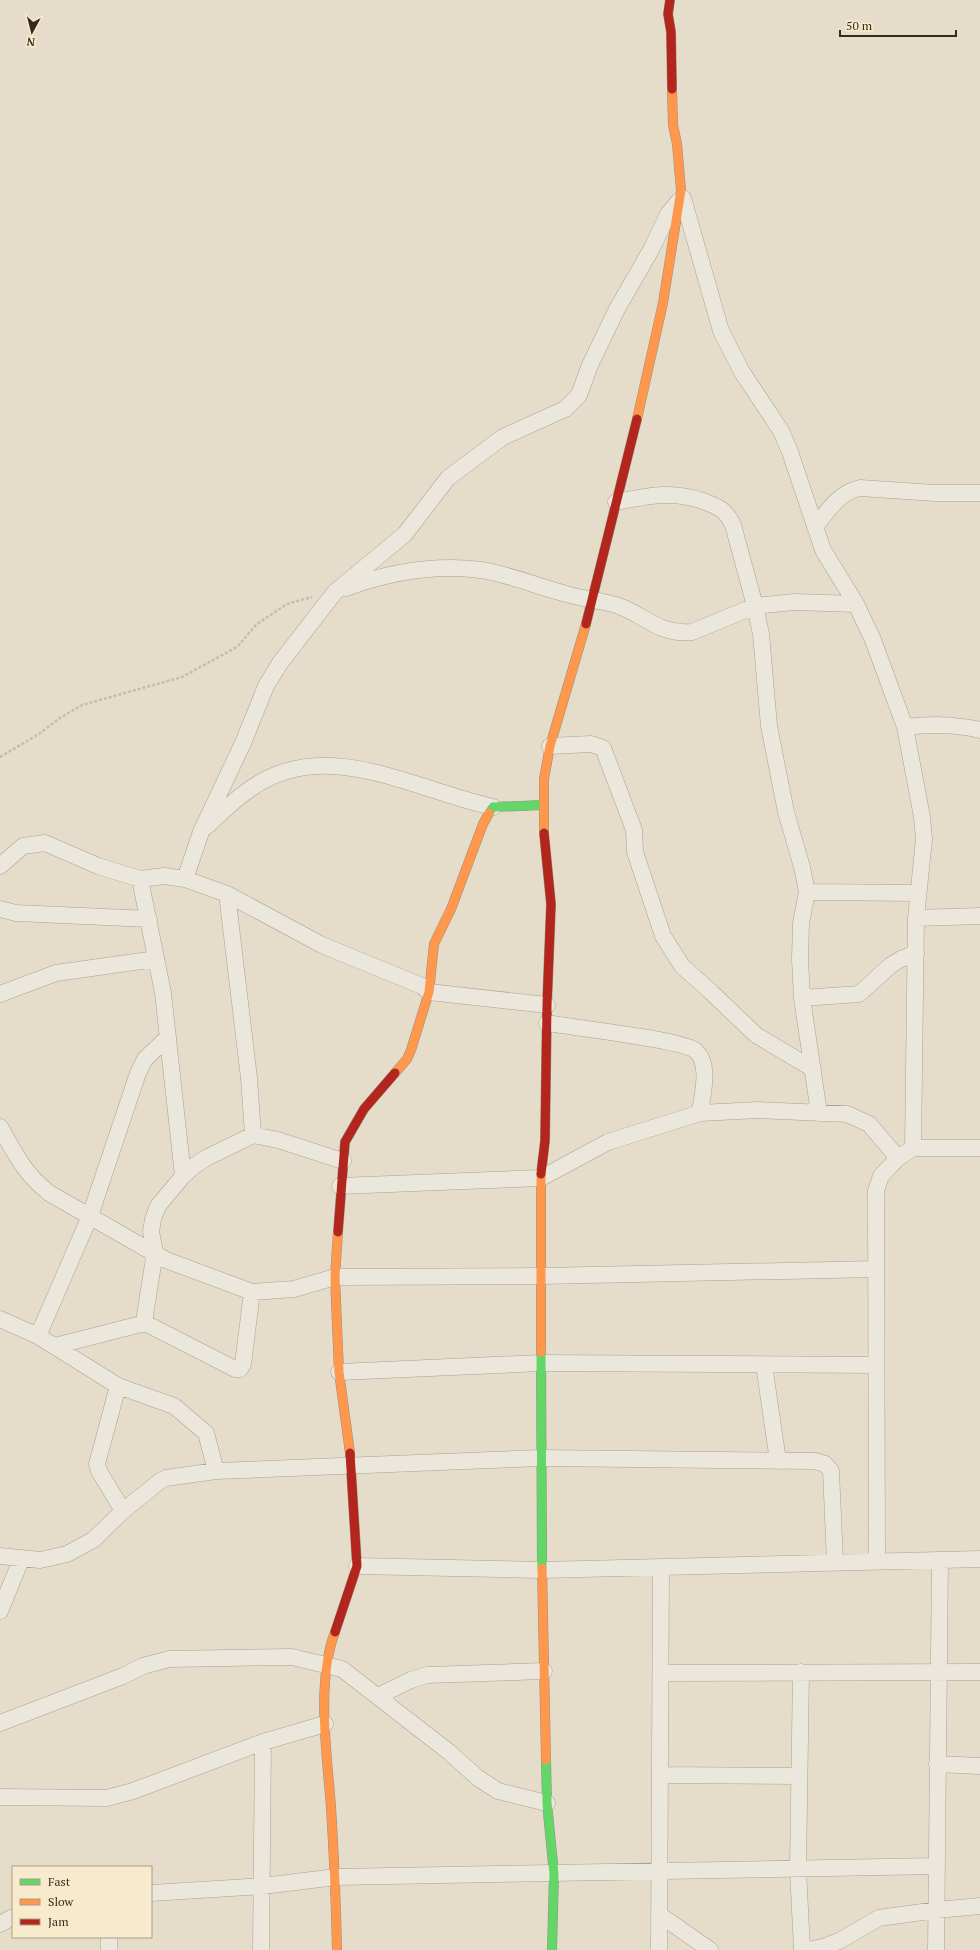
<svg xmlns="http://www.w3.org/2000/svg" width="980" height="1950" font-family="'PT Serif',serif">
  <rect width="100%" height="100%" fill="#e5dcc9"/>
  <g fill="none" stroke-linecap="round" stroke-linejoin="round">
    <defs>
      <path id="street" d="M 683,198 L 721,331 L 742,372 L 781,431 L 790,452 L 823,550 L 856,604 L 873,640 L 905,727 L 922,817 L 924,839 L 916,918 L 913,1148
        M 616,502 C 648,496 672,490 703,501 C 719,507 726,510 733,525 L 755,606 L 761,634 L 769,726 L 786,812 L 802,867 L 807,892 L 801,923 L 800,959 L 802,998 L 819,1113
        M 815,527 C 827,512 839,492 860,488 L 935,493 L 980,493
        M 346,588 C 390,572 434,564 481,570 C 509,574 535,586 563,593 C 581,599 601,600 619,606 C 646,616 659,635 692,632 L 755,606 L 794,602 L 856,604
        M 905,727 C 932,724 953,724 980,730
        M 550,746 L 591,744 L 603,748 L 634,830 L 635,852 L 663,936 L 682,966 L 712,993 L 756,1035 L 813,1069
        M 206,827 C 220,814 234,800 250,789 C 326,735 414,790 493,807
        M 0,866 L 23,846 L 45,843 L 98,866 L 140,879 L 164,876 L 185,879 L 227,894 L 322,945 L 422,986 L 429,992 L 547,1005
        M 140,879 L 163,993 L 183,1176
        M 185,879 L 201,832 L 243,743 L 266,686 L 280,663 L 335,592 L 405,534 L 448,478 L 503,437 L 565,409 L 579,395 L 590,365 L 617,309 L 652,248 L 668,214 L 678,202
        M 807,892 L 918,893
        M 227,894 L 249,1078 L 253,1135
        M 0,909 L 16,913 L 149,919
        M 916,918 L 980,916
        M 0,994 L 56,973 L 156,959
        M 802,998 L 859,994 L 891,965 L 901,959 L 916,953
        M 547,1023 C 569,1027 685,1040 696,1051 C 711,1065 702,1095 700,1113
        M 0,1127 C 16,1155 23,1172 49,1193 L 166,1260 L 252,1292 L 294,1289 L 335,1277 L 542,1276 L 876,1269
        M 340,1186 L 541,1178 L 608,1142 L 700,1113 L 758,1110 L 847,1114 L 869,1124 L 898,1158
        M 0,1319 L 38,1336 L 118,1386 L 174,1406 L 206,1433 L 216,1471
        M 145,1323 L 145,1315 L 155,1252 L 151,1232 L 153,1219 L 158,1206 L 183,1176 L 194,1166 L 206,1158 L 253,1135 L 278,1140 L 343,1161
        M 38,1336 L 90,1216 L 138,1073 L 145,1059 L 168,1037
        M 55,1346 L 145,1323 L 235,1369 L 240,1369 L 243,1364 L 252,1292
        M 764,1365 L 778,1461
        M 339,1372 L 541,1363 L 876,1365
        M 118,1386 L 97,1464 L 99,1471 L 123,1511
        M 0,1556 L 40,1560 L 67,1554 L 93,1540 L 123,1511 L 160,1481 L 166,1478 L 216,1471 L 541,1458 L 815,1461 L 825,1464 L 831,1471 L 835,1562
        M 877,1562 L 876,1191 L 881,1176 L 898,1158 L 913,1148 L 980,1148
        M 357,1566 L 542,1570 L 980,1559
        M 0,1611 L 21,1560
        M 801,1672 L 798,1869 L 802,1950
        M 661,1673 L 980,1672
        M 378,1696 L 411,1680 L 427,1675 L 544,1671
        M 0,1723 L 123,1676 L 143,1666 L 169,1659 L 292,1657 L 342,1669 L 449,1752 L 478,1778 L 498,1791 L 547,1803
        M 937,1764 L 980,1766
        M 661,1775 L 799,1776
        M 0,1797 L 107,1798 L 133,1791 L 263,1742 L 325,1724
        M 151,1893 L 263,1886 L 336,1877 L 936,1866
        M 660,1915 L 710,1950
        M 0,1924 L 13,1917
        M 109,1937 L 109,1950
        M 261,1950 L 263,1742
        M 659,1950 L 661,1568
        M 808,1950 L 823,1947 L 839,1941 L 879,1918 L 937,1910 L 980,1906
        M 936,1950 L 940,1560"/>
      <path id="fast" d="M 489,813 L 493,807 L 543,805
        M 541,1352 L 542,1568
        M 546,1760 L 547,1803 L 554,1874 L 552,1950"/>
      <path id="slow" d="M 637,419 L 663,303 L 681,190 L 677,144 L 673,125 L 672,89
        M 544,833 L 544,779 L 550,746 L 586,624
        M 395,1073 L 407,1059 L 411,1050 L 429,992 L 434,944 L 451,909 L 483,824 L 489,813
        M 541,1174 L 541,1352
        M 338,1232 L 335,1277 L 339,1372 L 350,1453
        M 542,1568 L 546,1760
        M 335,1632 C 316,1682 327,1754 331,1807 C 334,1855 336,1902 337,1950"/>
      <path id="jam" d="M 670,0 L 668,14 L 671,32 L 672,89
        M 586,624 L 637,419
        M 541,1174 L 545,1141 L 547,1005 L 551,904 L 544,833
        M 338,1232 L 345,1142 L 364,1109 L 395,1073
        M 335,1632 L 357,1566 L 350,1453"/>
    </defs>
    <!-- street casing -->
    <use href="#street" stroke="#aaa193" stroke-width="17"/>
    <!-- fast casing -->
    <use href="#fast" stroke="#999083" stroke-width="10"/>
    <!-- slow casing -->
    <use href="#slow" stroke="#999083" stroke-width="10"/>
    <!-- jam casing -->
    <use href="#jam" stroke="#999083" stroke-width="10"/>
    <!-- path -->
    <path stroke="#c5bdb2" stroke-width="2.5" stroke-dasharray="3 2" stroke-linecap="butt" d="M 0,757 L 39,734 L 60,718 L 82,705 L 182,677 L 237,647 L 257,624 L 287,604 L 312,597"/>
    <!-- street -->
    <use href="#street" stroke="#ece7dc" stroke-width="16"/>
    <!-- fast -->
    <use href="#fast" stroke="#63d668" stroke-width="9"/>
    <!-- slow -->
    <use href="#slow" stroke="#ff974d" stroke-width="9"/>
    <!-- jam -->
    <use href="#jam" stroke="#b3261e" stroke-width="9"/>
  </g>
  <!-- legend -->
  <rect x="12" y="1866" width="140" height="72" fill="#f8ebcd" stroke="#ab9d86"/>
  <rect x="20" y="1879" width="20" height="6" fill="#63d668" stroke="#ab9d86"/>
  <text x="48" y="1886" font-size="12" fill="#38291b">Fast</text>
  <rect x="20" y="1899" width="20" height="6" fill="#ff974d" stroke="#ab9d86"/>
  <text x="48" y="1906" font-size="12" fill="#38291b">Slow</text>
  <rect x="20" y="1919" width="20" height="6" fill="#b3261e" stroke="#ab9d86"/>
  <text x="48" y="1926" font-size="12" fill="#38291b">Jam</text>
  <!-- north arrow -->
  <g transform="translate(32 32) rotate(187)" stroke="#f8ebcd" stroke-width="3" paint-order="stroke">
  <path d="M0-3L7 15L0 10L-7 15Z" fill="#38291b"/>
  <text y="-6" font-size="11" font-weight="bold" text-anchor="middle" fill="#38291b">N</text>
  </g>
  <!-- scale -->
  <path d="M840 30v6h116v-6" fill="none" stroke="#38291b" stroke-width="2"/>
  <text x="846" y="30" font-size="12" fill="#38291b" stroke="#f8ebcd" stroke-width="3" paint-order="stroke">50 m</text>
</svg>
